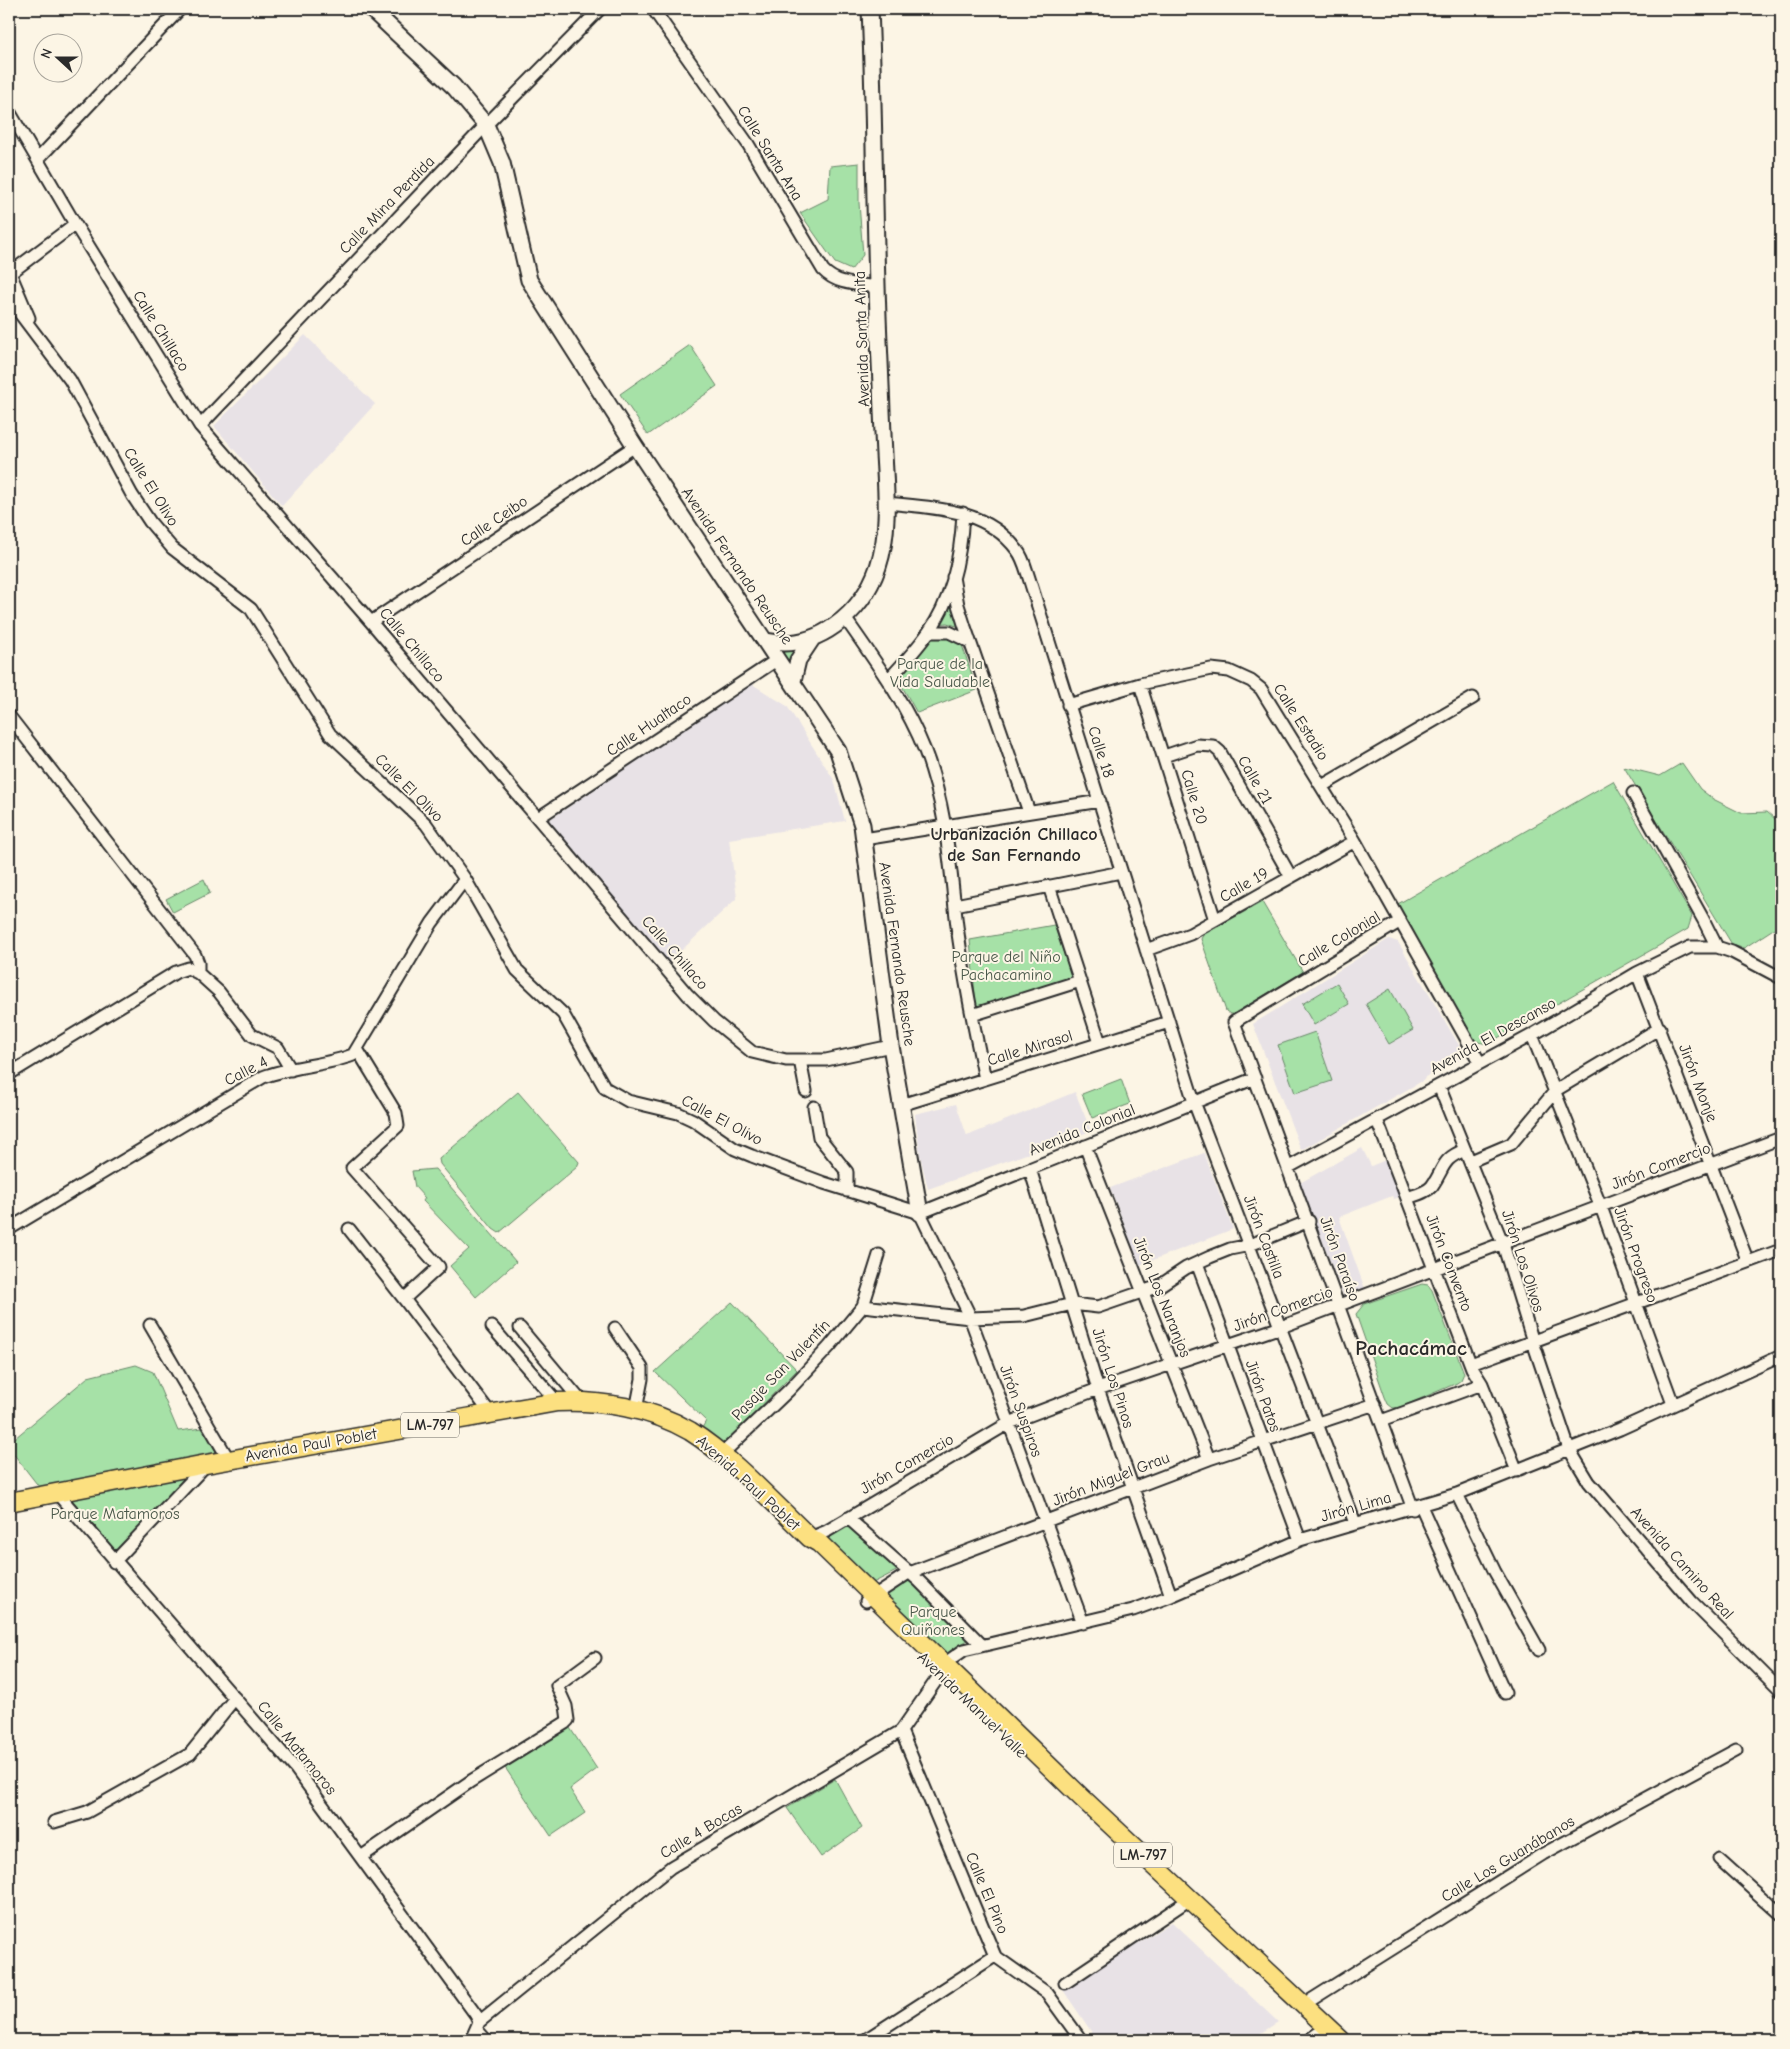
<svg xmlns="http://www.w3.org/2000/svg" width="1790" height="2049" font-family="'Comic Neue',sans-serif">
  <rect width="100%" height="100%" fill="#fcf5e5"/>
  <filter id="ink" filterUnits="userSpaceOnUse"><feTurbulence type="fractalNoise" baseFrequency=".02" numOctaves="2"/><feDisplacementMap in="SourceGraphic" scale="10" xChannelSelector="R" yChannelSelector="G"/><feConvolveMatrix kernelMatrix="1 2 1 2 8 2 1 2 1" color-interpolation-filters="sRGB"/></filter>
  <g filter="url(#ink)">
    <!-- built -->
    <path fill="#e8e2e6" d="M 305,335 L 375,404 L 282,506 L 214,426 Z
      M 752,684 L 787,706 L 834,780 L 845,821 L 729,839 L 737,898 L 669,962 L 549,820 Z
      M 1389,939 L 1398,942 L 1466,1057 L 1425,1077 L 1424,1080 L 1301,1150 L 1253,1024 Z
      M 1075,1092 L 1091,1131 L 928,1189 L 920,1155 L 915,1114 L 956,1104 L 967,1136 Z
      M 1362,1148 L 1371,1166 L 1388,1159 L 1404,1195 L 1394,1199 L 1392,1196 L 1339,1217 L 1365,1289 L 1344,1297 L 1300,1183 Z
      M 1204,1153 L 1233,1229 L 1140,1265 L 1110,1188 Z
      M 1172,1922 L 1278,2022 L 1250,2040 L 1097,2040 L 1063,1990 Z"/>
    <!-- green -->
    <path fill="#a6e1a7" stroke="#688669" d="M 859,163 L 859,203 L 863,255 L 851,270 L 835,263 L 800,213 L 828,199 L 830,166 Z
      M 690,345 L 717,386 L 648,435 L 620,394 Z
      M 952,599 L 960,627 L 947,623 L 938,624 Z
      M 939,634 L 961,642 L 977,690 L 917,713 L 898,679 L 929,641 Z
      M 800,646 L 789,670 L 775,648 Z
      M 1682,763 L 1700,789 L 1713,799 L 1741,813 L 1767,812 L 1781,824 L 1781,924 L 1744,948 L 1733,946 L 1624,767 L 1660,776 Z
      M 1613,781 L 1692,916 L 1688,929 L 1487,1044 L 1474,1041 L 1396,905 Z
      M 204,879 L 210,893 L 173,912 L 166,899 Z
      M 1262,902 L 1303,972 L 1233,1014 L 1230,1014 L 1226,1011 L 1201,939 L 1203,935 Z
      M 1054,925 L 1071,974 L 1070,978 L 981,1008 L 976,1005 L 970,940 Z
      M 1337,983 L 1349,1004 L 1314,1025 L 1302,1004 Z
      M 1390,989 L 1413,1030 L 1389,1044 L 1366,1004 Z
      M 1315,1032 L 1332,1081 L 1295,1093 L 1278,1045 Z
      M 1121,1079 L 1130,1104 L 1092,1118 L 1082,1094 Z
      M 518,1092 L 579,1162 L 577,1167 L 499,1233 L 493,1229 L 440,1164 L 439,1159 Z
      M 435,1169 L 516,1262 L 476,1297 L 450,1266 L 469,1249 L 423,1201 L 425,1198 L 415,1187 L 412,1171 Z
      M 1422,1284 L 1428,1285 L 1432,1290 L 1464,1373 L 1461,1380 L 1457,1383 L 1401,1407 L 1393,1408 L 1388,1404 L 1385,1397 L 1356,1314 L 1364,1304 Z
      M 732,1302 L 797,1370 L 723,1445 L 702,1428 L 706,1421 L 655,1372 Z
      M 136,1365 L 153,1372 L 178,1431 L 203,1428 L 219,1457 L 40,1488 L 9,1448 L 9,1443 L 88,1377 Z
      M 193,1471 L 113,1558 L 62,1495 Z
      M 849,1520 L 902,1568 L 871,1584 L 821,1537 Z
      M 909,1577 L 976,1640 L 966,1641 L 943,1656 L 885,1596 L 886,1593 Z
      M 568,1725 L 597,1769 L 570,1789 L 585,1813 L 551,1836 L 504,1766 Z
      M 835,1779 L 862,1828 L 821,1857 L 787,1808 Z"/>
    <g fill="none" stroke-linecap="round" stroke-linejoin="round">
      <defs>
        <path id="street" d="M 653,9 L 748,144 L 823,270 C 837,285 858,284 877,287
          M 9,111 L 75,224 L 200,426 L 371,622 L 688,995 L 714,1021 L 752,1052 L 786,1060 L 826,1060 L 891,1046
          M 38,159 L 180,9
          M 10,273 L 29,318
          M 9,274 L 75,224
          M 9,299 L 70,380 L 132,495 L 150,522 L 172,548 L 251,609 L 330,734 L 426,824 L 465,879 L 517,970 L 563,1014 L 605,1088 L 628,1101 L 678,1113 L 693,1120 L 735,1149 L 752,1156 L 824,1183 L 920,1213
          M 200,426 L 486,125 L 600,9
          M 886,503 C 933,508 986,508 1017,550 C 1023,557 1026,569 1029,578 L 1194,1102 L 1355,1523
          M 953,577 L 958,605 L 965,627 L 1029,812
          M 845,618 C 875,661 906,703 925,751 C 947,808 950,867 957,926 C 964,978 974,1028 985,1079
          M 371,622 L 635,446
          M 929,632 L 949,632 L 970,642
          M 888,680 C 902,665 916,650 928,633 C 953,599 961,554 963,513
          M 1140,684 L 1215,920
          M 1068,705 L 1140,684 L 1211,669 L 1229,671 L 1251,681 L 1261,689 L 1355,841 L 1480,1063
          M 9,716 L 195,955 L 198,963 L 198,973
          M 1164,756 L 1197,745 L 1213,746 L 1220,752 L 1291,877
          M 1322,786 L 1473,698
          M 1633,793 L 1703,919 L 1717,947
          M 538,818 L 778,659
          M 864,839 L 1100,801
          M 1049,886 L 1100,1043
          M 955,905 L 1121,872
          M 1399,922 L 1234,1022 L 1413,1509
          M 1146,950 L 1190,934 L 1355,841
          M 1637,973 L 1748,1262
          M 972,1015 L 1080,981
          M 1532,1035 L 1601,1207 L 1673,1404
          M 357,1049 L 396,1113 L 398,1126 L 352,1168 L 439,1267 L 404,1299 L 491,1414
          M 800,1060 L 806,1091
          M 9,1074 L 176,972 L 188,968 L 198,973 L 219,992 L 252,1035 L 278,1048 L 291,1070
          M 1439,1086 L 1503,1244 L 1533,1342 L 1569,1449 L 1589,1482 L 1692,1602 L 1781,1691
          M 901,1105 L 1169,1022
          M 814,1107 L 819,1137 L 847,1172 L 847,1191
          M 1377,1120 L 1472,1368 L 1482,1384 L 1517,1471
          M 1085,1146 L 1209,1459
          M 1471,1161 L 1511,1144 L 1556,1090 L 1660,1028
          M 1289,1167 L 1532,1035 L 1637,973 L 1690,947 L 1717,947 L 1732,952 L 1781,978
          M 1030,1169 L 1098,1389 L 1171,1596
          M 1407,1198 C 1415,1195 1426,1193 1432,1186 C 1445,1168 1441,1159 1465,1150
          M 920,1213 L 968,1312 L 1083,1623
          M 920,1213 L 1255,1078
          M 9,1229 L 263,1077 C 292,1066 324,1066 353,1055 L 432,923 L 465,879
          M 349,1229 L 404,1299
          M 1197,1263 L 1300,1540
          M 863,1306 L 970,1318 L 1024,1316 L 1072,1304 L 1098,1307 L 1159,1286 L 1186,1268 L 1210,1257 L 1230,1249 L 1250,1245 L 1309,1221
          M 150,1325 L 229,1460
          M 492,1327 L 557,1402
          M 520,1328 L 581,1401
          M 615,1328 L 642,1368 L 642,1379 L 636,1410
          M 1471,1364 L 1781,1250
          M 1381,1421 L 1482,1384
          M 721,1455 L 789,1390 L 829,1347 L 863,1306 L 879,1255
          M 56,1492 L 296,1769 L 476,2015 L 479,2022 L 471,2040
          M 1457,1494 L 1495,1572 L 1539,1650
          M 1421,1506 L 1505,1693
          M 848,1518 L 919,1581 L 982,1645
          M 810,1538 L 827,1531 L 1009,1423 L 1098,1389 L 1281,1327 L 1781,1138
          M 114,1562 L 206,1465
          M 866,1601 L 907,1574 L 1209,1459 L 1375,1404
          M 901,1731 L 995,1956 L 1047,1993 L 1081,2040
          M 54,1822 L 87,1812 L 190,1754 L 235,1698
          M 361,1857 L 471,1781 L 565,1723 L 568,1720 L 566,1706 L 557,1686 L 595,1658
          M 1719,1859 L 1781,1915
          M 1065,1983 L 1190,1899
          M 1303,2005 L 1543,1854 L 1736,1750
          M 479,2022 L 671,1867 L 901,1731 L 951,1659 L 964,1650 L 1133,1610 L 1171,1596 L 1300,1540 L 1457,1494 L 1620,1429 L 1781,1356
          M 477,2030 L 486,2040
          M 865,2040 L 995,1956
          M 1309,2040 L 1317,2034"/>
        <path id="secondary" d="M 371,9 L 454,87 L 486,125 L 502,163 L 529,280 L 635,446 L 838,751 L 862,825 L 891,1046 L 920,1213
          M 766,641 C 817,652 862,613 878,567 C 890,531 886,491 884,454 C 882,417 881,379 879,341 C 874,230 875,119 870,9
          M 793,681 L 798,660 L 812,639"/>
        <path id="primary" d="M 9,1502 L 206,1464 L 557,1402 C 601,1400 651,1408 690,1431 C 733,1458 773,1503 810,1538 L 819,1543 L 1081,1797 L 1341,2040"/>
      </defs>
      <!-- street casing -->
      <use href="#street" stroke="#2b2b2b" stroke-width="15"/>
      <!-- secondary casing -->
      <use href="#secondary" stroke="#2b2b2b" stroke-width="19"/>
      <!-- primary casing -->
      <use href="#primary" stroke="#2b2b2b" stroke-width="21"/>
      <!-- street -->
      <use href="#street" stroke="#fcf5e5" stroke-width="11"/>
      <!-- secondary -->
      <use href="#secondary" stroke="#fcf5e5" stroke-width="15"/>
      <!-- primary -->
      <use href="#primary" stroke="#fce080" stroke-width="18"/>
    </g>
  </g>
  <g text-anchor="middle" dominant-baseline="central" stroke-width="4" stroke-linejoin="round" paint-order="stroke">
    <!-- shield labels -->
    <g fill="#fcf5e5" stroke="#6a6863" stroke-width="1">
      <rect x="401" y="1412.5" width="58" height="25" rx="4"/>
      <rect x="1114" y="1842.5" width="58" height="25" rx="4"/>
    </g>
    <g font-size="15" font-weight="bold" fill="#2b2b2b">
      <text x="430" y="1425">LM-797</text>
      <text x="1143" y="1855">LM-797</text>
    </g>
    <!-- street labels -->
    <g font-size="16" fill="#2b2b2b" stroke="#fcf5e5">
      <text transform="translate(770 153) rotate(58)">Calle Santa Ana</text>
      <text transform="translate(387 205) rotate(-46)">Calle Mina Perdida</text>
      <text transform="translate(161 331) rotate(58)">Calle Chillaco</text>
      <text transform="translate(862 339) rotate(-92)">Avenida Santa Anita</text>
      <text transform="translate(151 487) rotate(58)">Calle El Olivo</text>
      <text transform="translate(494 521) rotate(-34)">Calle Ceibo</text>
      <text transform="translate(737 566) rotate(56)">Avenida Fernando Reusche</text>
      <text transform="translate(412 645) rotate(50)">Calle Chillaco</text>
      <text transform="translate(1301 722) rotate(57)">Calle Estadio</text>
      <text transform="translate(649 725) rotate(-34)">Calle Hualtaco</text>
      <text transform="translate(1101 752) rotate(72)">Calle 18</text>
      <text transform="translate(1255 780) rotate(60)">Calle 21</text>
      <text transform="translate(409 788) rotate(45)">Calle El Olivo</text>
      <text transform="translate(1194 797) rotate(73)">Calle 20</text>
      <text transform="translate(1244 885) rotate(-30)">Calle 19</text>
      <text transform="translate(1339 939) rotate(-31)">Calle Colonial</text>
      <text transform="translate(675 953) rotate(49)">Calle Chillaco</text>
      <text transform="translate(897 954) rotate(82)">Avenida Fernando Reusche</text>
      <text transform="translate(1493 1036) rotate(-29)">Avenida El Descanso</text>
      <text transform="translate(1030 1048) rotate(-17)">Calle Mirasol</text>
      <text transform="translate(246 1071) rotate(-27)">Calle 4</text>
      <text transform="translate(1698 1083) rotate(69)">Jirón Monje</text>
      <text transform="translate(722 1120) rotate(28)">Calle El Olivo</text>
      <text transform="translate(1082 1130) rotate(-22)">Avenida Colonial</text>
      <text transform="translate(1661 1166) rotate(-21)">Jirón Comercio</text>
      <text transform="translate(1264 1237) rotate(69)">Jirón Castilla</text>
      <text transform="translate(1636 1255) rotate(70)">Jirón Progreso</text>
      <text transform="translate(1340 1259) rotate(70)">Jirón Paraíso</text>
      <text transform="translate(1523 1261) rotate(72)">Jirón Los Olivos</text>
      <text transform="translate(1449 1263) rotate(69)">Jirón Convento</text>
      <text transform="translate(1162 1297) rotate(68)">Jirón Los Naranjos</text>
      <text transform="translate(1283 1309) rotate(-20)">Jirón Comercio</text>
      <text transform="translate(781 1370) rotate(-46)">Pasaje San Valentín</text>
      <text transform="translate(1113 1378) rotate(72)">Jirón Los Pinos</text>
      <text transform="translate(1263 1396) rotate(70)">Jirón Patos</text>
      <text transform="translate(1021 1411) rotate(70)">Jirón Suspiros</text>
      <text transform="translate(311 1445) rotate(-10)">Avenida Paul Poblet</text>
      <text transform="translate(907 1464) rotate(-30)">Jirón Comercio</text>
      <text transform="translate(1111 1479) rotate(-21)">Jirón Miguel Grau</text>
      <text transform="translate(748 1483) rotate(42)">Avenida Paul Poblet</text>
      <text transform="translate(1356 1507) rotate(-16)">Jirón Lima</text>
      <text transform="translate(1682 1563) rotate(48)">Avenida Camino Real</text>
      <text transform="translate(972 1705) rotate(44)">Avenida Manuel Valle</text>
      <text transform="translate(297 1748) rotate(51)">Calle Matamoros</text>
      <text transform="translate(701 1831) rotate(-31)">Calle 4 Bocas</text>
      <text transform="translate(1508 1859) rotate(-31)">Calle Los Guanábanos</text>
      <text transform="translate(987 1893) rotate(67)">Calle El Pino</text>
    </g>
    <!-- park labels -->
    <g font-size="16" fill="#4a584a" stroke="#fcf5e5">
      <text x="940" y="664">Parque de la<tspan x="940" dy="18">Vida Saludable</tspan></text>
      <text x="1006" y="957">Parque del Niño<tspan x="1006" dy="18">Pachacamino</tspan></text>
      <text x="115" y="1514">Parque Matamoros</text>
      <text x="933" y="1612">Parque<tspan x="933" dy="18">Quiñones</tspan></text>
    </g>
    <!-- neighbourhood labels -->
    <g font-size="18" font-weight="bold" fill="#2b2b2b" stroke="#fcf5e5">
      <text x="1014" y="834">Urbanización Chillaco<tspan x="1014" dy="21">de San Fernando</tspan></text>
    </g>
    <!-- district labels -->
    <g font-size="21" font-weight="bold" fill="#2b2b2b" stroke="#fcf5e5">
      <text x="1411" y="1348">Pachacámac</text>
    </g>
  </g>
  <!-- margin -->
  <rect width="1790" height="2049" fill="none" stroke="#fcf5e5" stroke-width="30"/>
  <rect x="15" y="15" width="1760" height="2019" fill="none" stroke="#2b2b2b" stroke-width="2" filter="url(#ink)"/>
  <!-- north arrow -->
  <g transform="translate(58 58) rotate(291)"><circle r="24" fill="#fcf5e5" stroke="#a8a49b"/>
  <path d="M0-4L9 19L0 12L-9 19Z" fill="#2b2b2b"/>
  <text y="-8" font-size="14" font-weight="bold" text-anchor="middle" fill="#2b2b2b">N</text>
  </g>
</svg>
